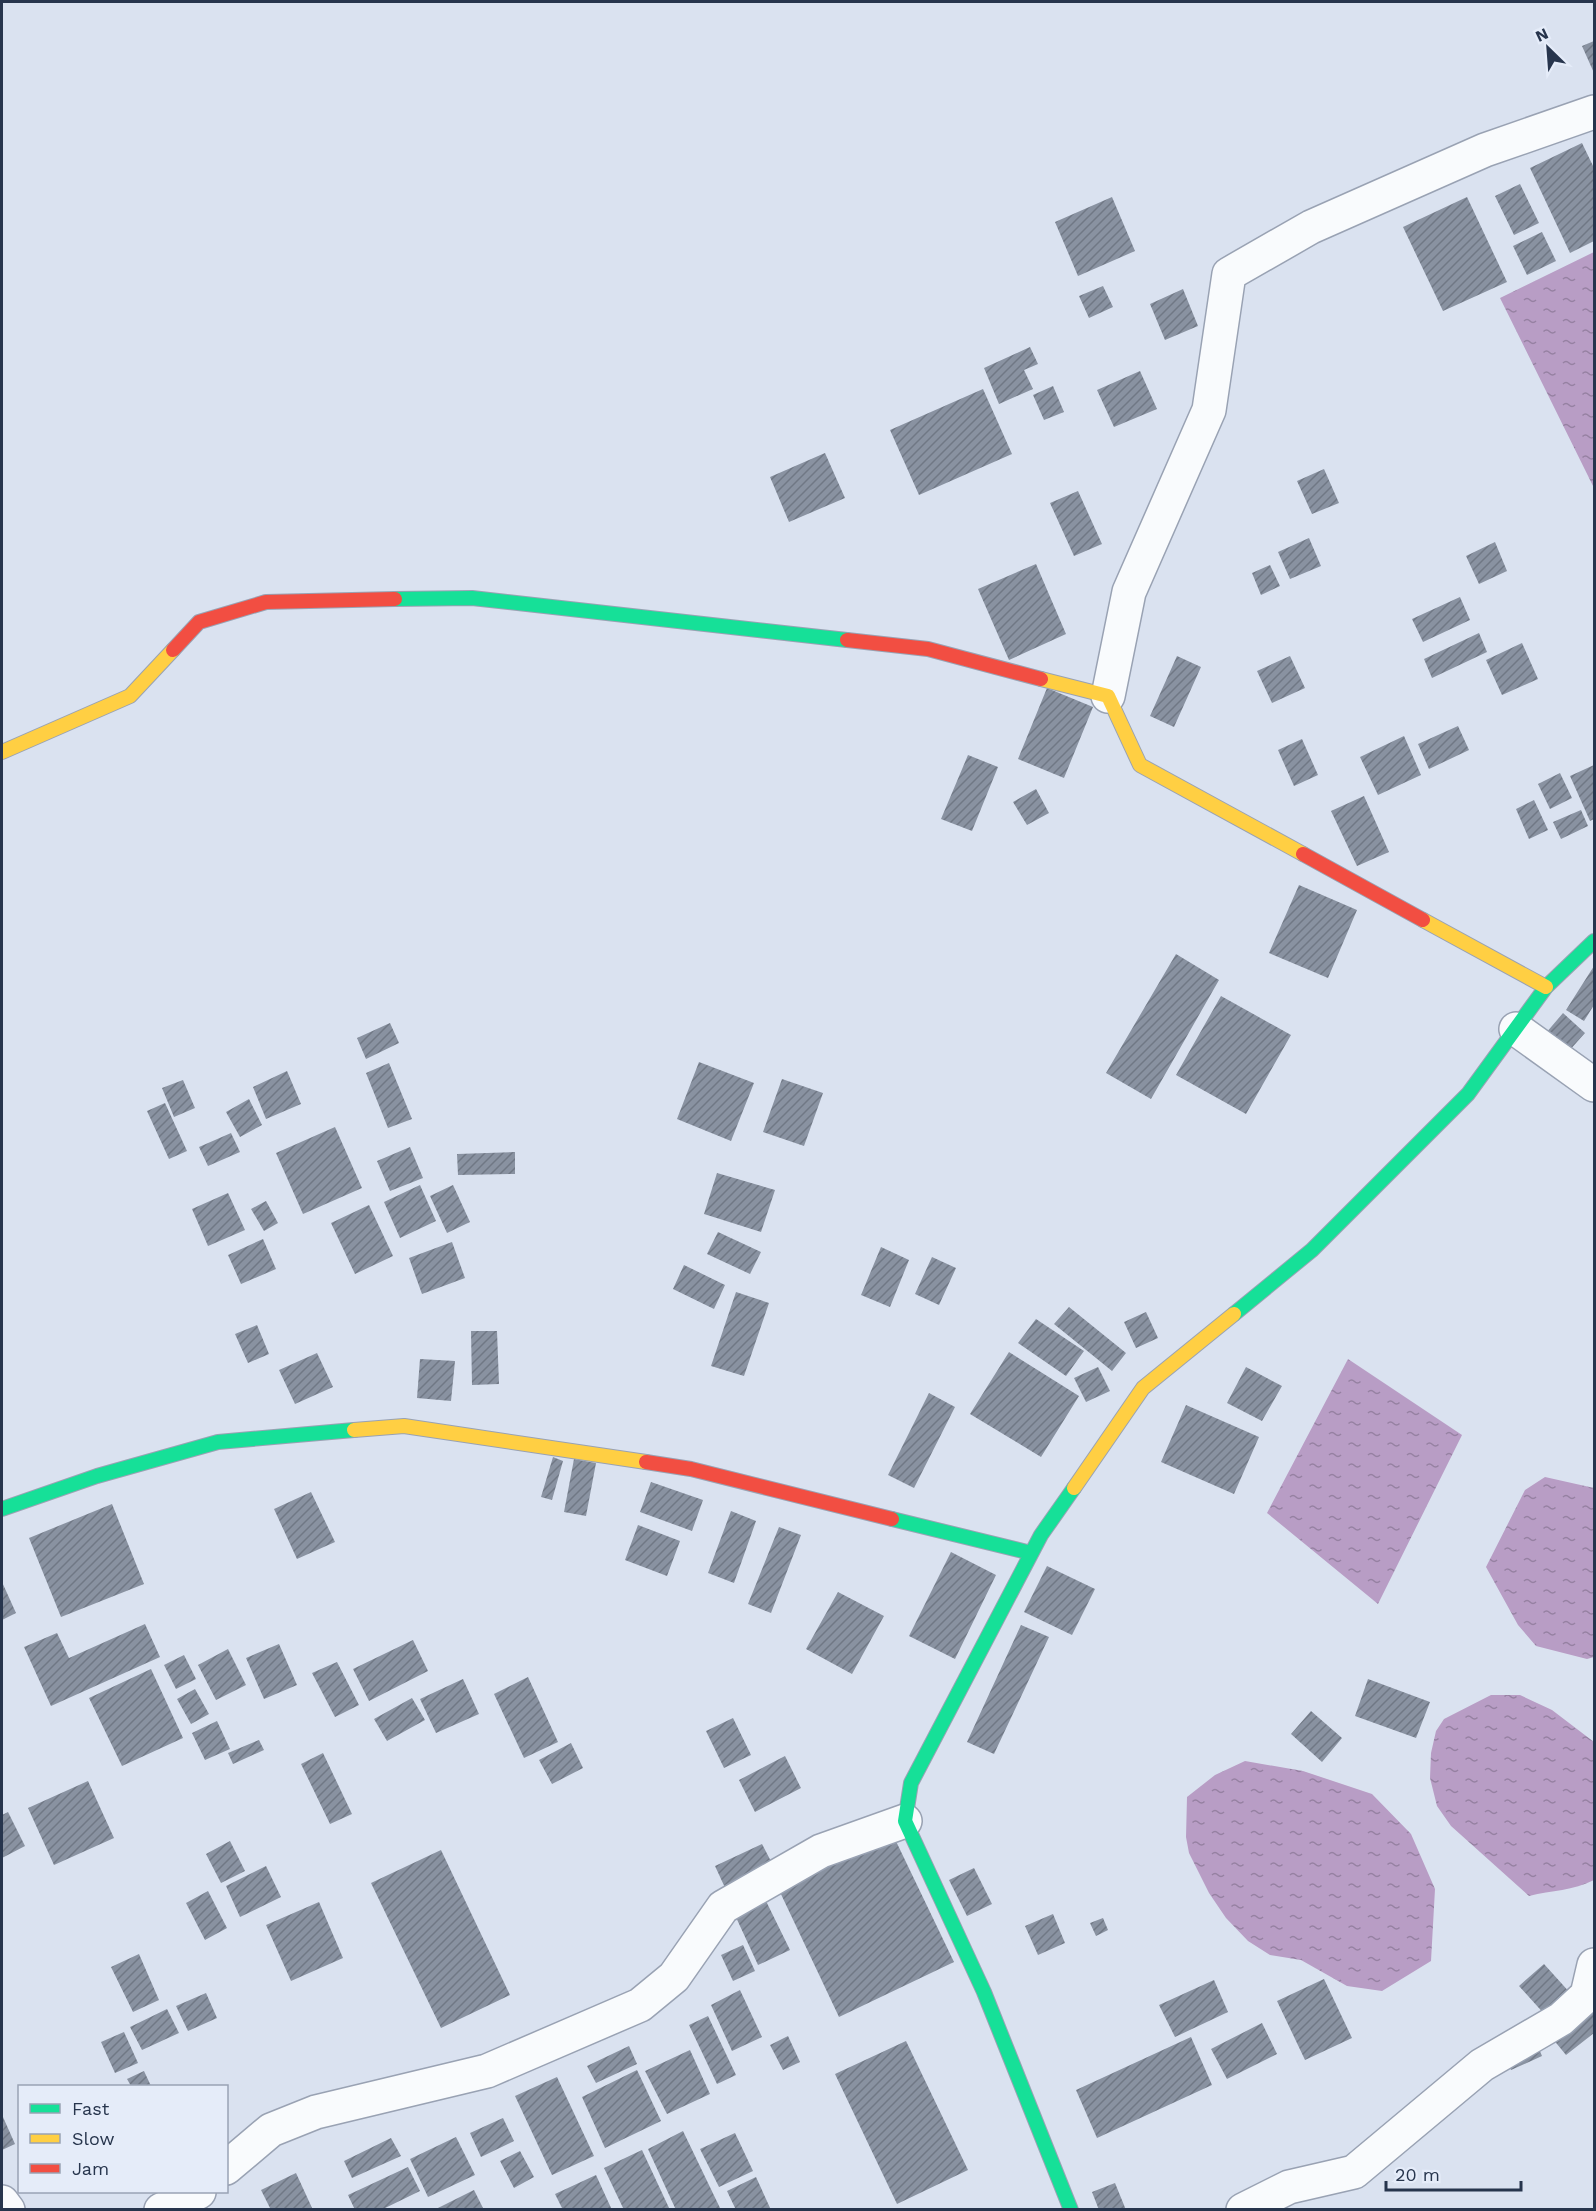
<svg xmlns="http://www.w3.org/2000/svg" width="1596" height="2211" font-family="'Work Sans',sans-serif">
  <defs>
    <pattern id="water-ripples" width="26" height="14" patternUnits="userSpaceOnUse" patternTransform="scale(1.5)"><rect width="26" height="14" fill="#b89dc5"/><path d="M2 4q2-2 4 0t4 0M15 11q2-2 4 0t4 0" fill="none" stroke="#9681a2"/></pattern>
    <pattern id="building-hatch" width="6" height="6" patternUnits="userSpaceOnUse" patternTransform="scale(1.5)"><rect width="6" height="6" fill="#8992a1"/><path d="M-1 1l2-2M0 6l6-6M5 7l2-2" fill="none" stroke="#707885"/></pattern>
  </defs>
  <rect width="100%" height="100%" fill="#dae2f0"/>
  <!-- water -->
  <path fill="url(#water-ripples)" d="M 1594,252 L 1594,488 L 1500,298 Z
    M 1348,1359 L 1462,1435 L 1378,1604 L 1267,1513 Z
    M 1545,1477 L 1594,1488 L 1594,1657 L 1587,1659 L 1536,1646 L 1518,1625 L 1486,1567 L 1525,1490 Z
    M 1491,1695 L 1520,1695 L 1552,1710 L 1594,1742 L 1594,1880 C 1573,1891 1552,1890 1529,1896 L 1451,1826 L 1437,1806 L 1430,1778 L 1431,1753 L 1436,1731 L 1444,1719 Z
    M 1245,1761 L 1303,1771 L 1372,1794 L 1411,1834 L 1435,1889 L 1431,1961 L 1382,1991 L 1347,1986 L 1301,1960 L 1270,1955 L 1248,1941 L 1226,1918 L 1209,1893 L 1189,1853 L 1186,1837 L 1187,1797 L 1215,1775 Z"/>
  <!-- building -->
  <path fill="url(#building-hatch)" d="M 1594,41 L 1594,73 L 1582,46 Z
    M 1582,143 L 1594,168 L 1594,241 L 1570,253 L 1530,168 Z
    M 1520,184 L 1539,223 L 1514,235 L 1495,196 Z
    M 1112,197 L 1135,251 L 1078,276 L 1055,222 Z
    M 1467,197 L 1507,282 L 1443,311 L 1403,227 Z
    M 1542,232 L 1556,261 L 1527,275 L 1513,246 Z
    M 1103,286 L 1113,307 L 1089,318 L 1079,296 Z
    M 1183,289 L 1198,326 L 1165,340 L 1150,304 Z
    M 1030,347 L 1038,364 L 1024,370 L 1033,389 L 999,404 L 984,368 Z
    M 1140,371 L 1157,409 L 1114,427 L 1097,390 Z
    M 1053,386 L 1064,412 L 1044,420 L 1033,395 Z
    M 983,389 L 1012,454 L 919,495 L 890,430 Z
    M 825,453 L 845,498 L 789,522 L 770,477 Z
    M 1324,469 L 1339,503 L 1312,514 L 1297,481 Z
    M 1078,491 L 1102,544 L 1074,556 L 1050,503 Z
    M 1309,538 L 1321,566 L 1290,579 L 1278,552 Z
    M 1495,542 L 1507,571 L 1479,584 L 1466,556 Z
    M 1036,564 L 1066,634 L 1009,660 L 978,589 Z
    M 1270,565 L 1280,586 L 1261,595 L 1252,573 Z
    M 1460,597 L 1470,620 L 1423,642 L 1412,619 Z
    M 1479,633 L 1487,652 L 1432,678 L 1424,659 Z
    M 1522,643 L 1538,679 L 1502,695 L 1486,660 Z
    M 1177,656 L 1201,667 L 1174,727 L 1150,716 Z
    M 1290,656 L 1305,688 L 1272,703 L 1257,671 Z
    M 1047,688 L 1093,707 L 1064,778 L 1018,759 Z
    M 1458,726 L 1469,750 L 1429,769 L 1418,744 Z
    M 1404,736 L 1421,775 L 1378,795 L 1360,757 Z
    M 1302,739 L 1318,775 L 1294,786 L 1278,750 Z
    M 968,755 L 998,767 L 972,831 L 941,819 Z
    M 1594,765 L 1594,819 L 1590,821 L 1570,776 Z
    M 1560,773 L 1572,798 L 1550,809 L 1538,784 Z
    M 1036,789 L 1049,813 L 1027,825 L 1013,802 Z
    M 1364,796 L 1389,852 L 1357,866 L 1331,811 Z
    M 1534,800 L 1548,830 L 1529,839 L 1516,809 Z
    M 1581,810 L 1588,826 L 1561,839 L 1553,822 Z
    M 1299,885 L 1357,910 L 1328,978 L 1269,953 Z
    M 1176,954 L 1219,980 L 1151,1099 L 1106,1073 Z
    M 1594,966 L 1594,1005 L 1584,1021 L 1566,1010 Z
    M 1221,996 L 1291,1035 L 1246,1114 L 1176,1075 Z
    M 1563,1013 L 1585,1033 L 1568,1052 L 1546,1033 Z
    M 390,1023 L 399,1043 L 366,1059 L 357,1038 Z
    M 699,1062 L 754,1083 L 731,1141 L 677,1119 Z
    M 389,1063 L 412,1119 L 388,1128 L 366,1073 Z
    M 287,1071 L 301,1104 L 266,1119 L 253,1087 Z
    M 782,1079 L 823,1093 L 804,1146 L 763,1132 Z
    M 183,1080 L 195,1108 L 174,1117 L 162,1088 Z
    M 249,1099 L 262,1125 L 240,1137 L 226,1112 Z
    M 165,1103 L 187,1151 L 169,1159 L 147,1111 Z
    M 335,1127 L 362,1188 L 303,1214 L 276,1153 Z
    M 231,1133 L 240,1152 L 208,1166 L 199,1147 Z
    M 410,1147 L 423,1178 L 390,1191 L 377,1161 Z
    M 515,1152 L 515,1174 L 458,1175 L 457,1154 Z
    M 717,1173 L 775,1190 L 761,1232 L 704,1214 Z
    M 420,1185 L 436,1221 L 400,1238 L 384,1202 Z
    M 453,1185 L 470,1222 L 447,1233 L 430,1196 Z
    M 228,1193 L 245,1230 L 208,1246 L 192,1209 Z
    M 266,1201 L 278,1223 L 264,1231 L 251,1209 Z
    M 369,1205 L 393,1256 L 355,1274 L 331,1223 Z
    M 718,1232 L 761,1252 L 750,1274 L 707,1254 Z
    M 263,1239 L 276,1269 L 241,1284 L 228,1255 Z
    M 452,1242 L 465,1278 L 422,1294 L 409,1258 Z
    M 881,1247 L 909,1260 L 890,1307 L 861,1295 Z
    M 932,1257 L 956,1268 L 939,1305 L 915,1294 Z
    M 684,1265 L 725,1285 L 714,1309 L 673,1289 Z
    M 736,1292 L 769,1303 L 744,1376 L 711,1366 Z
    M 1069,1307 L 1126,1353 L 1112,1371 L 1054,1324 Z
    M 1146,1312 L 1158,1338 L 1136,1348 L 1124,1322 Z
    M 1036,1319 L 1084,1351 L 1066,1376 L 1018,1343 Z
    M 257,1325 L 269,1354 L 248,1363 L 235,1334 Z
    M 471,1331 L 497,1331 L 499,1384 L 472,1385 Z
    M 1009,1352 L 1079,1396 L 1041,1457 L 970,1414 Z
    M 317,1353 L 333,1387 L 295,1404 L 279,1370 Z
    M 420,1359 L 455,1361 L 451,1401 L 417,1398 Z
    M 1098,1367 L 1110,1391 L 1086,1402 L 1074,1378 Z
    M 1246,1367 L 1282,1386 L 1262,1421 L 1227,1403 Z
    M 929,1393 L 955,1407 L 914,1488 L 888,1475 Z
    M 1186,1405 L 1259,1437 L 1234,1494 L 1161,1462 Z
    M 553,1457 L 563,1461 L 552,1500 L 541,1497 Z
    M 574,1459 L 596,1463 L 586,1516 L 564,1512 Z
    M 651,1482 L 703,1500 L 692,1531 L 640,1512 Z
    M 311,1492 L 335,1542 L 297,1559 L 274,1509 Z
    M 112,1504 L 144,1584 L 61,1617 L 29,1538 Z
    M 731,1511 L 756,1521 L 734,1583 L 708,1573 Z
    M 638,1525 L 680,1541 L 667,1576 L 625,1560 Z
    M 779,1527 L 801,1535 L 771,1613 L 748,1604 Z
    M 951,1552 L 996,1575 L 955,1659 L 909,1636 Z
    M 1047,1566 L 1095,1589 L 1072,1635 L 1024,1612 Z
    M 2,1582 L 16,1613 L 2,1620 Z
    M 838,1592 L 884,1616 L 852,1674 L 806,1649 Z
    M 145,1624 L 160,1657 L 51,1706 L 24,1647 L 57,1633 L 69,1658 Z
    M 1021,1625 L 1049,1637 L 994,1754 L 967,1742 Z
    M 413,1640 L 428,1671 L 369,1701 L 353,1669 Z
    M 279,1644 L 297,1685 L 264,1699 L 246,1658 Z
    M 228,1649 L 246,1685 L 216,1700 L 198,1665 Z
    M 184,1655 L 196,1679 L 176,1689 L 164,1665 Z
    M 337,1662 L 359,1705 L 335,1717 L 312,1673 Z
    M 151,1669 L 183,1738 L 122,1766 L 89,1698 Z
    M 528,1677 L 558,1742 L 524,1758 L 494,1694 Z
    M 463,1679 L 479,1714 L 436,1733 L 420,1699 Z
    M 1368,1679 L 1430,1702 L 1416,1738 L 1355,1716 Z
    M 195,1689 L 209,1714 L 191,1724 L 177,1699 Z
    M 412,1698 L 425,1720 L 387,1741 L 374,1719 Z
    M 1311,1711 L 1342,1738 L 1322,1762 L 1291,1734 Z
    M 733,1718 L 751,1755 L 724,1768 L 706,1731 Z
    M 217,1721 L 230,1749 L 205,1760 L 192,1733 Z
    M 259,1740 L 264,1750 L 233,1764 L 228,1753 Z
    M 571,1743 L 583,1768 L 552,1784 L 539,1760 Z
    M 323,1753 L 352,1814 L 330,1824 L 301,1764 Z
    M 785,1756 L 801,1788 L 755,1812 L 739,1780 Z
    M 88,1781 L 114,1838 L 54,1865 L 28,1808 Z
    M 8,1812 L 25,1846 L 2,1858 L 2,1815 Z
    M 893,1835 L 954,1962 L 839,2017 L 779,1890 Z
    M 230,1841 L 245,1871 L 221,1883 L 206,1854 Z
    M 762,1844 L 775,1869 L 727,1892 L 715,1866 Z
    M 441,1850 L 510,1995 L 441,2028 L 371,1883 Z
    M 266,1866 L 281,1897 L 240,1917 L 226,1886 Z
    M 974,1868 L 992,1904 L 967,1916 L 949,1880 Z
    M 208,1891 L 227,1928 L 205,1940 L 186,1903 Z
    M 765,1899 L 790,1950 L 758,1965 L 734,1913 Z
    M 319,1902 L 343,1958 L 291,1981 L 266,1925 Z
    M 1053,1914 L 1065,1943 L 1038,1955 L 1025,1926 Z
    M 1103,1918 L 1108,1930 L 1096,1936 L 1090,1923 Z
    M 743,1945 L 755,1971 L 733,1981 L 721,1955 Z
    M 139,1954 L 159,2000 L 133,2012 L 111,1967 Z
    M 1544,1964 L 1572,1995 L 1547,2017 L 1519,1986 Z
    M 1324,1979 L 1352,2038 L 1305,2060 L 1277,2001 Z
    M 1214,1980 L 1228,2012 L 1175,2037 L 1159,2005 Z
    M 740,1990 L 762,2037 L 732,2051 L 711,2005 Z
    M 206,1993 L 217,2018 L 188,2031 L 176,2006 Z
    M 1594,2001 L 1594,2033 L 1566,2055 L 1548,2033 Z
    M 167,2009 L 179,2033 L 142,2050 L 130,2027 Z
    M 708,2016 L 736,2075 L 717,2084 L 689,2025 Z
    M 1262,2023 L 1277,2054 L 1227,2079 L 1211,2049 Z
    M 124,2032 L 138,2063 L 115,2073 L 101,2042 Z
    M 788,2036 L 800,2062 L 783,2070 L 770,2045 Z
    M 1191,2037 L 1212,2085 L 1097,2138 L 1076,2090 Z
    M 1535,2039 L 1542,2056 L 1511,2070 L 1504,2053 Z
    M 906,2041 L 968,2170 L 897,2204 L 835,2074 Z
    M 629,2046 L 637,2064 L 596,2083 L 587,2066 Z
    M 690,2050 L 710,2094 L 667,2114 L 645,2071 Z
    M 637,2070 L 661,2121 L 605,2148 L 582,2097 Z
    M 144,2071 L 151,2086 L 131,2086 L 127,2079 Z
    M 557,2077 L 594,2156 L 552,2175 L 515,2096 Z
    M 3,2117 L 15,2144 L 2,2150 L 2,2118 Z
    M 503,2118 L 514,2141 L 481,2157 L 470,2133 Z
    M 683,2131 L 721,2210 L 676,2210 L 648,2149 Z
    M 735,2133 L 753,2171 L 719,2187 L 700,2149 Z
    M 456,2137 L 475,2175 L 428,2197 L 410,2159 Z
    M 391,2138 L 401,2156 L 352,2178 L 344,2161 Z
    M 642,2150 L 670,2210 L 624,2210 L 604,2168 Z
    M 520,2151 L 534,2177 L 514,2188 L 500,2161 Z
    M 408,2167 L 420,2191 L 381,2210 L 355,2210 L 348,2195 Z
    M 296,2173 L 313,2210 L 271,2210 L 261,2190 Z
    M 596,2175 L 612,2210 L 563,2210 L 555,2194 Z
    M 756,2177 L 771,2210 L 736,2210 L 727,2191 Z
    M 1115,2183 L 1126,2210 L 1099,2210 L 1092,2192 Z
    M 474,2190 L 484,2210 L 434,2210 Z"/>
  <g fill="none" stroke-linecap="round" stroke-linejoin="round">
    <defs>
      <path id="street" d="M 1108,696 L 1129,592 L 1209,410 L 1229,274 L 1311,227 L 1485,150 L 1594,112
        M 1516,1029 L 1594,1085
        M 226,2168 L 271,2130 L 316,2112 L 487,2071 L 640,2005 L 674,1977 L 723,1907 L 821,1851 L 905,1821
        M 2,2202 L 8,2210
        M 161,2210 L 199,2192
        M 1243,2210 L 1289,2187 L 1354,2172 L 1482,2065 L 1561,2019 L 1587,1995 L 1594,1965"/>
      <path id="fast" d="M 395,599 L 472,598 L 847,640
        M 1234,1314 L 1312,1250 L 1468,1094 L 1546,987 L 1594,941
        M 2,1509 L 97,1476 L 218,1442 L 354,1430
        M 892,1519 L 1031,1553
        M 1071,2210 L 984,1992 L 905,1821 L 911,1783 L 1041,1535 L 1074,1488"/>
      <path id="slow" d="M 1041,679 L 1108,696 L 1140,765 L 1303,854
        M 2,752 L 130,696 L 173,650
        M 1423,920 L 1546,987
        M 354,1430 L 404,1426 L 646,1462
        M 1074,1488 L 1143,1388 L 1234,1314"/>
      <path id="jam" d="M 847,640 L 928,649 L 1041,679
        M 173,650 L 199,622 L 266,602 L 395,599
        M 1303,854 L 1423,920
        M 646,1462 L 691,1469 L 892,1519"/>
    </defs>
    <!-- street casing -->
    <use href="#street" stroke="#99a2b3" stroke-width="36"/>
    <!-- fast casing -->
    <use href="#fast" stroke="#99a2b3" stroke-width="16"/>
    <!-- slow casing -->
    <use href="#slow" stroke="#99a2b3" stroke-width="16"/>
    <!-- jam casing -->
    <use href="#jam" stroke="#99a2b3" stroke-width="16"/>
    <!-- street -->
    <use href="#street" stroke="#f9fbfd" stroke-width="33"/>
    <!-- fast -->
    <use href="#fast" stroke="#16e098" stroke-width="14"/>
    <!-- slow -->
    <use href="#slow" stroke="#ffcf43" stroke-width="14"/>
    <!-- jam -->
    <use href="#jam" stroke="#f24e42" stroke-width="14"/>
  </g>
  <!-- border -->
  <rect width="1596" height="2211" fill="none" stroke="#27354d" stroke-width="6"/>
  <!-- legend -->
  <rect x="18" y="2085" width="210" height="108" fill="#e5ecf9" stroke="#99a3b4" stroke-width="1.5"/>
  <rect x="30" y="2104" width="30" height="9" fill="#16e098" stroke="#99a3b4" stroke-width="1.5"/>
  <text x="72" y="2115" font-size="18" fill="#27354d">Fast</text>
  <rect x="30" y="2134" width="30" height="9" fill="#ffcf43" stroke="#99a3b4" stroke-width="1.5"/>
  <text x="72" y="2145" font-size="18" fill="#27354d">Slow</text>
  <rect x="30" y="2164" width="30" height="9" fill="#f24e42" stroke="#99a3b4" stroke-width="1.5"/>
  <text x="72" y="2175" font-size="18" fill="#27354d">Jam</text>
  <!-- north arrow -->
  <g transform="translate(1548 48) rotate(335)" stroke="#e5ecf9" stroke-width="4.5" paint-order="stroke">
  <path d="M0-4.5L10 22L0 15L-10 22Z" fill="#27354d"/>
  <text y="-9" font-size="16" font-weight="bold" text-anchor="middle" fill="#27354d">N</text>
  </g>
  <!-- scale -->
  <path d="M1386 2181v9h135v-9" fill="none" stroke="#27354d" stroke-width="3"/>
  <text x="1395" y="2181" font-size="18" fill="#27354d" stroke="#e5ecf9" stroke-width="4.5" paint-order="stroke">20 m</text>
</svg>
